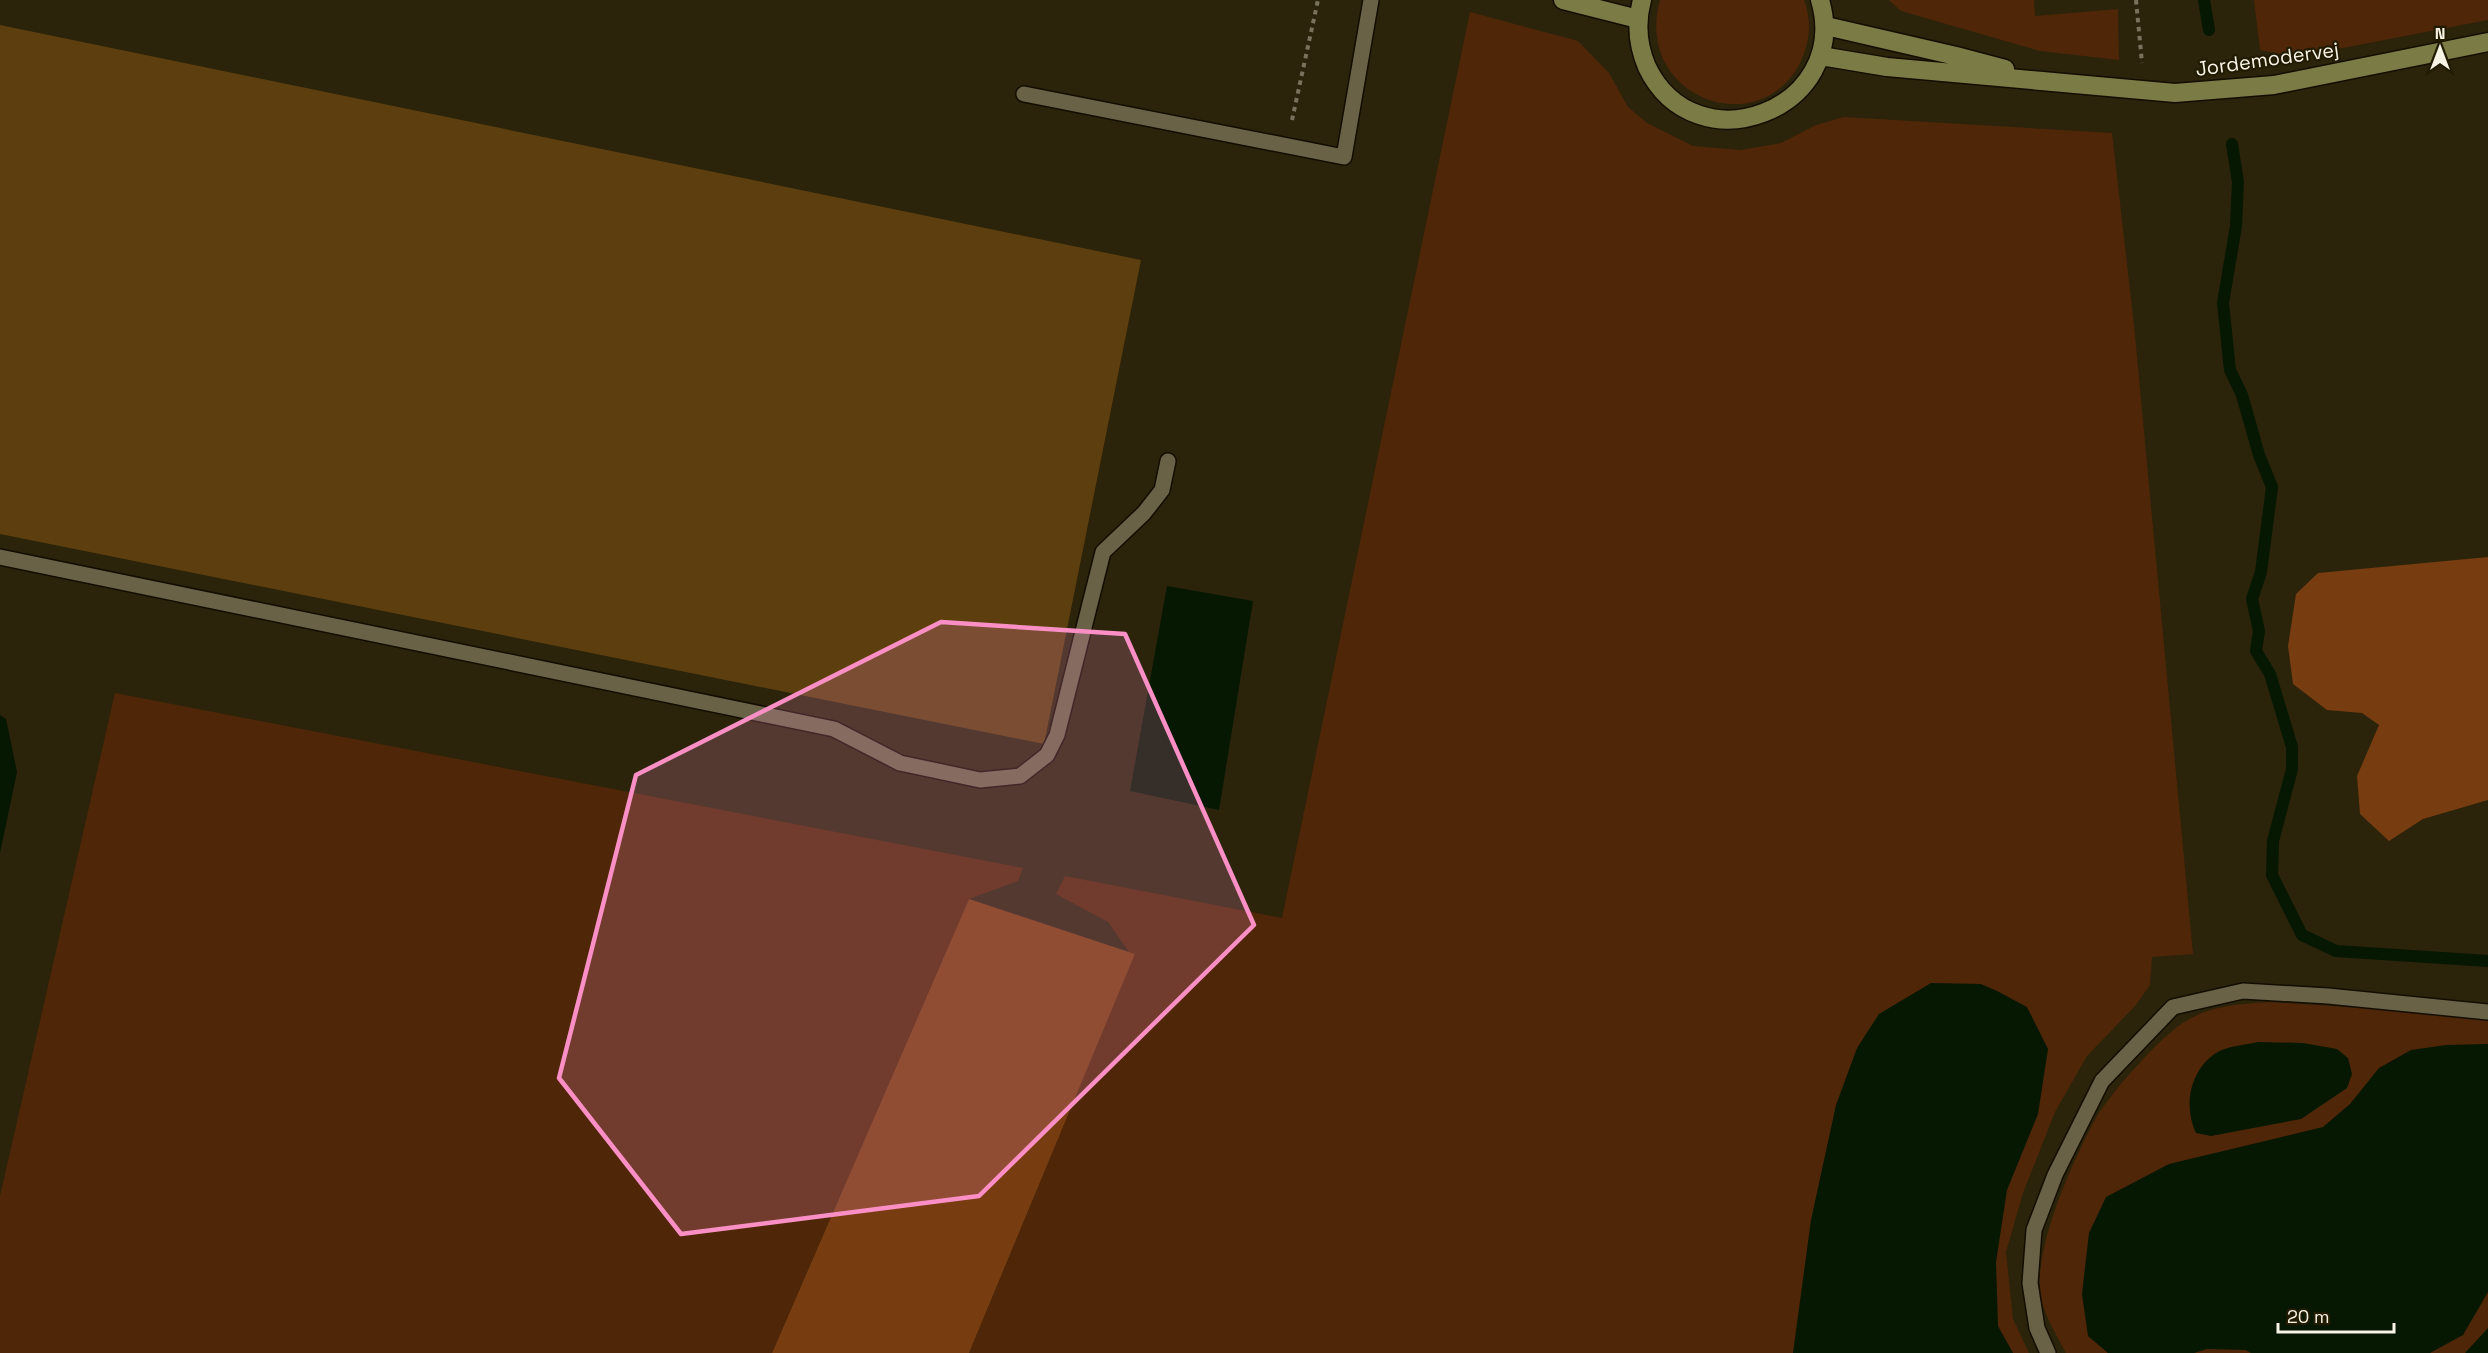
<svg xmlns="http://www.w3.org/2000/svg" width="2488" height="1353" font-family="'Space Grotesk',sans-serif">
  <rect width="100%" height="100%" fill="#2b240a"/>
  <!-- green -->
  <path fill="#4f2608" d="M 1660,0 L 1804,0 C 1812,21 1810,43 1800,63 C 1758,144 1633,96 1660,0 Z
    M 1889,0 L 2034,0 L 2035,16 L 2118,9 L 2119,60 L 2040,51 L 1901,11 Z
    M 2254,0 L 2488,0 L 2488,20 L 2296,57 L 2260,50 Z
    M 1470,12 L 1578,41 L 1609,73 L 1628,107 L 1647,123 L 1693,146 L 1741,150 L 1781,143 L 1816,125 L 1844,117 L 2112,133 L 2134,325 L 2193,954 L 2152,957 L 2150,985 L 2136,1005 L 2087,1056 L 2055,1112 L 2023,1193 L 2006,1252 L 2013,1319 L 2029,1353 L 969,1353 L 1135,954 L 1129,952 L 1108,922 L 1056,894 L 1065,876 L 1282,918 Z
    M 115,693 L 1023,868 L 1018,881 L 969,899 L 772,1353 L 0,1353 L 0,1196 Z
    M 2270,1002 L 2488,1016 L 2488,1353 L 2066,1353 C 2056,1334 2042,1313 2040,1290 C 2036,1242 2073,1160 2096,1118 C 2110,1094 2162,1034 2186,1021 C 2213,1005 2240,1004 2270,1002 Z"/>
  <!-- forest -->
  <path fill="#773c10" d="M 2488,557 L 2488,800 L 2423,819 L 2389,841 L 2360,814 L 2357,776 L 2379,725 L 2362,713 L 2327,710 L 2293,684 L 2288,646 L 2296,594 L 2318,573 Z
    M 969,899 L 1135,954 L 969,1353 L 772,1353 Z"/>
  <!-- water -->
  <path fill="#061702" d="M 1167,586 L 1253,601 L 1219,810 L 1130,791 Z
    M 0,715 L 6,719 L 17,772 L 0,853 Z
    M 1931,983 L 1981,984 L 1997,991 L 2027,1007 L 2048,1049 L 2038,1114 L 2007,1190 L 1996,1262 L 1998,1326 L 2013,1353 L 1793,1353 L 1811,1220 L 1836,1105 L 1857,1048 L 1879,1014 Z
    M 2258,1042 L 2303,1043 L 2337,1049 L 2348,1058 L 2352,1074 L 2347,1088 L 2301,1119 L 2211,1136 L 2196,1133 C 2183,1106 2190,1070 2216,1053 C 2226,1046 2246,1045 2258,1042 Z
    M 2488,1044 L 2488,1292 L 2463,1335 L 2430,1353 L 2251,1353 L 2246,1350 L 2207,1349 L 2194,1353 L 2108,1353 L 2088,1336 L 2082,1294 L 2089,1233 L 2106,1197 L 2169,1164 L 2323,1127 L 2350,1104 L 2379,1068 L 2411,1050 L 2446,1045 Z
    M 2488,1328 L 2488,1353 L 2465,1353 Z"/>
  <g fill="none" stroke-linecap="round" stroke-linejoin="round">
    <!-- stream -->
    <path stroke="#061702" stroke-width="12" d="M 2204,0 L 2209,30
      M 2232,144 L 2238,182 L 2236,226 L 2223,303 L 2230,370 L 2242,395 L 2259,455 L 2272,487 L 2261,572 L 2252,599 L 2259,631 L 2256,651 L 2270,674 L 2292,747 L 2292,769 L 2273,841 L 2272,875 L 2302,935 L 2336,951 L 2488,961"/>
  </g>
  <!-- building -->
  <path fill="#5c3e0f" d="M 0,25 L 1141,260 L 1044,744 L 0,534 Z"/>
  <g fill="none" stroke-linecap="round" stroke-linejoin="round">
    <defs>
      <path id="lane" d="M 1024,94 L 1344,157 L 1371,0
        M 0,557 L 834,729 L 900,763 L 980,780 L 1020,776 L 1047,755 L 1057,735 L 1103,552 L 1144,513 L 1162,490 L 1168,461
        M 2048,1353 L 2037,1328 L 2030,1283 L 2034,1230 L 2055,1175 L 2102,1081 L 2173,1007 L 2243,991 L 2328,996 L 2488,1012"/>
      <path id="secondary" d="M 1563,0 L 1638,19
        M 1642,0 C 1636,22 1638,46 1647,67 C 1696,169 1852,109 1820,0
        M 1826,26 L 1956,56 L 2005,69
        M 1821,56 L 1887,67 L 2175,93 L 2274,85 L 2488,42"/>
    </defs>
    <!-- lane casing -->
    <use href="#lane" stroke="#130d00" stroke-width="18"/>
    <!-- secondary casing -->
    <use href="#secondary" stroke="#130d00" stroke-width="21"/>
    <!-- path -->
    <path stroke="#79735d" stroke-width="4" stroke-dasharray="4.5 4.5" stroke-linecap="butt" d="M 2136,0 L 2142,63
      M 1292,120 L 1318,0"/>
    <!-- lane -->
    <use href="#lane" stroke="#696247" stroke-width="15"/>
    <!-- secondary -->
    <use href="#secondary" stroke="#7b7b45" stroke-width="18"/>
  </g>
  <!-- marked area -->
  <path fill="#fa8fc6" fill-opacity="0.2" stroke="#fa8fc6" stroke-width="4.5" stroke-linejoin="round" d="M 941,622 L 1125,634 L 1254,925 L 979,1196 L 681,1234 L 559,1078 L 636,775 Z"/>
  <g text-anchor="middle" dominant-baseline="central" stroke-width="4.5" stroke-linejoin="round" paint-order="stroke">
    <!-- street labels -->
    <g font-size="20" fill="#f8f4e5" stroke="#211b02">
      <text transform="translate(2267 59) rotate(-8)">Jordemodervej</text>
    </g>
  </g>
  <!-- north arrow -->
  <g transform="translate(2440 48)" stroke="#211b02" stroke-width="4.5" paint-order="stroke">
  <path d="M0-4.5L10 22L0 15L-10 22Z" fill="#f8f4e5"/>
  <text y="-9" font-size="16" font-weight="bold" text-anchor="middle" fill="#f8f4e5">N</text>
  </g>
  <!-- scale -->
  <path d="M2278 1323v9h116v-9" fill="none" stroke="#f8f4e5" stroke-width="3"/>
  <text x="2287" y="1323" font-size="18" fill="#f8f4e5" stroke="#211b02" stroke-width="4.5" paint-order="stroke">20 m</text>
</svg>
